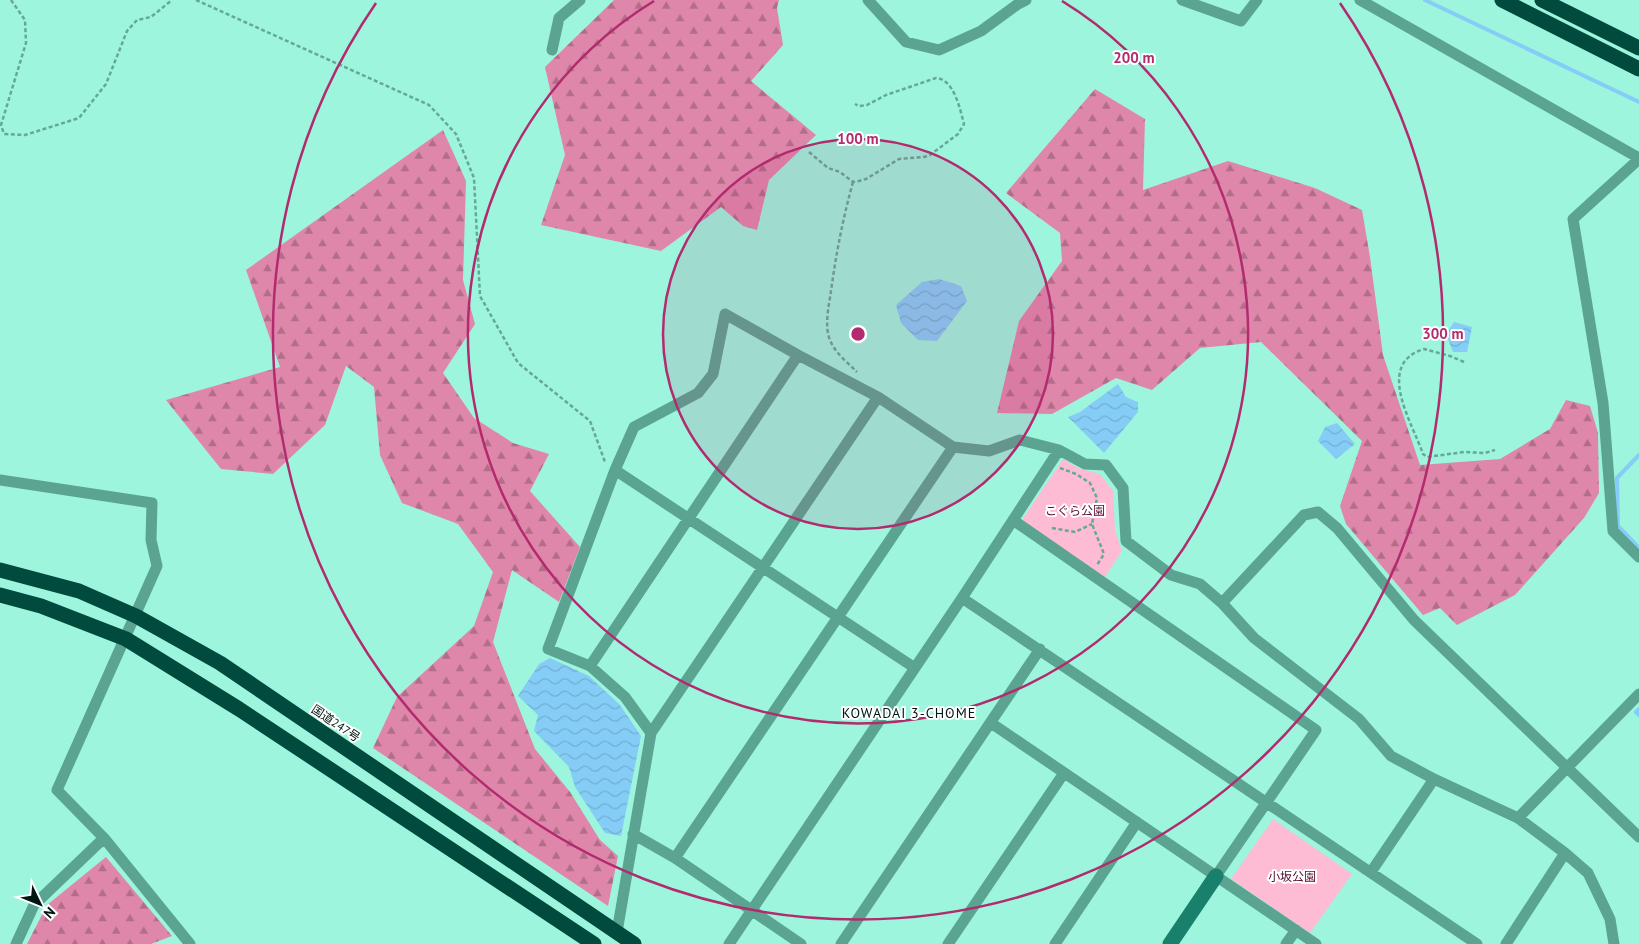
<svg xmlns="http://www.w3.org/2000/svg" width="1639" height="944" font-family="'PT Sans','Noto Sans JP',sans-serif">
  <defs>
    <pattern id="forest-firs" width="22" height="20" patternUnits="userSpaceOnUse" patternTransform="scale(1.25)"><rect width="22" height="20" fill="#df87aa"/><path d="M5 1l3.5 6h-7zM16 11l3.5 6h-7z" fill="#b26d89"/></pattern>
    <pattern id="water-waves" width="16" height="10" patternUnits="userSpaceOnUse" patternTransform="scale(1.25)"><rect width="16" height="10" fill="#85cdf6"/><path d="M0 5q4-4 8 0t8 0" fill="none" stroke="#71afd2"/></pattern>
  </defs>
  <rect width="100%" height="100%" fill="#9df5dd"/>
  <!-- green -->
  <path fill="#fdbcd4" d="M 1063,459 L 1078,468 L 1100,474 L 1113,491 L 1115,530 L 1122,551 L 1105,577 L 1024,523 L 1024,517 Z
    M 1273,819 L 1352,874 L 1310,933 L 1231,879 Z"/>
  <!-- forest -->
  <path fill="url(#forest-firs)" d="M 614,0 L 779,0 L 777,8 L 783,45 L 751,81 L 816,135 L 769,180 L 757,230 L 743,226 L 721,207 L 661,251 L 541,225 L 565,155 L 545,67 Z
    M 1095,89 L 1145,119 L 1143,190 L 1228,161 L 1315,188 L 1362,210 L 1370,257 L 1383,355 L 1420,465 L 1500,459 L 1550,429 L 1566,400 L 1590,406 L 1598,433 L 1599,493 L 1584,518 L 1515,595 L 1457,625 L 1440,608 L 1423,615 L 1346,524 L 1340,506 L 1362,441 L 1261,342 L 1200,348 L 1152,390 L 1116,378 L 1052,414 L 997,413 L 1019,321 L 1062,261 L 1060,233 L 1006,193 Z
    M 443,130 L 466,181 L 463,280 L 475,324 L 443,373 L 474,418 L 513,443 L 549,454 L 530,491 L 580,547 L 559,602 L 512,570 L 493,642 L 535,749 L 570,792 L 600,840 L 618,856 L 608,906 L 373,748 L 397,697 L 474,626 L 493,572 L 458,524 L 402,503 L 380,455 L 374,387 L 346,366 L 325,425 L 273,474 L 221,469 L 166,400 L 280,367 L 246,270 Z
    M 106,857 L 172,936 L 151,944 L 27,944 L 47,905 Z"/>
  <!-- water -->
  <path fill="url(#water-waves)" d="M 939,279 L 961,286 L 967,301 L 937,341 L 918,340 L 901,323 L 896,305 L 922,282 Z
    M 1454,322 L 1472,327 L 1467,352 L 1453,352 L 1446,334 Z
    M 1118,384 L 1126,397 L 1138,402 L 1138,412 L 1104,453 L 1068,417 L 1080,412 Z
    M 1337,423 L 1355,444 L 1336,459 L 1318,441 L 1325,427 Z
    M 550,658 L 589,676 L 620,705 L 641,736 L 621,836 L 605,833 L 575,787 L 569,767 L 534,731 L 538,715 L 518,696 L 539,664 Z"/>
  <g fill="none" stroke-linecap="round" stroke-linejoin="round">
    <!-- stream -->
    <path stroke="#85cdf6" stroke-width="4" d="M 1425,0 L 1639,102
      M 1639,455 L 1617,478 L 1618,526 L 1639,548
      M 1639,709 L 1636,712 L 1639,715"/>
    <!-- path -->
    <path stroke="#66a896" stroke-width="2.5" stroke-dasharray="4 2.5" stroke-linecap="butt" d="M 11,0 L 25,20 L 26,43 L 1,125 L 4,134 L 25,135 L 79,118 L 106,84 L 127,31 L 137,20 L 151,17 L 172,0
      M 196,0 L 429,105 L 456,134 L 474,178 L 480,296 L 518,363 L 590,421 L 605,462
      M 809,152 L 828,168 L 840,172 L 853,182 L 859,181 L 866,179 L 899,159 L 924,157 L 930,155 L 958,134 L 964,124 C 960,109 954,79 936,78 L 886,95 L 867,105 L 859,106 L 855,104
      M 853,182 C 843,218 836,254 831,291 C 829,305 824,326 830,340 C 835,353 848,363 857,372
      M 1464,362 L 1450,356 L 1424,349 C 1374,364 1413,424 1423,454 L 1427,457 L 1464,452 L 1485,453 L 1495,450
      M 1060,468 L 1076,474 L 1090,483 L 1097,498 L 1092,524 L 1104,554 L 1097,565
      M 1052,528 L 1075,532 L 1092,524"/>
    <!-- street -->
    <path stroke="#5ba491" stroke-width="11" d="M 868,0 L 906,42 L 939,50 L 981,31 L 1018,4 L 1026,0
      M 1182,0 L 1241,21 L 1257,0
      M 1360,0 L 1639,158
      M 552,50 L 559,18 L 580,0
      M 1639,159 L 1573,219 L 1603,403 L 1613,531 L 1639,557
      M 615,470 L 915,668
      M 0,480 L 152,503 L 151,540 L 157,566 L 57,790 L 104,838 L 190,944
      M 1013,520 L 1316,730 L 1216,876
      M 962,598 L 1477,944
      M 1222,603 L 1304,515 L 1318,512 L 1337,528 L 1414,620 L 1639,837
      M 590,666 L 798,355
      M 991,723 L 1316,944
      M 651,733 L 625,697 L 590,666 L 548,649 L 615,470 L 634,427 L 698,393 L 713,374 L 725,314 L 798,355 L 878,397 L 953,447 L 989,451 L 1020,440 L 1059,450 L 1085,464 L 1106,465 L 1123,488 L 1126,541 L 1171,575 L 1200,584 L 1222,603 L 1254,638 L 1359,719 L 1391,756 L 1434,779 L 1518,818 L 1565,853 L 1588,873 L 1610,919 L 1614,944
      M 1518,818 L 1639,694
      M 633,834 L 675,858 L 801,944
      M 675,858 L 953,447
      M 1371,872 L 1434,779
      M 617,932 L 651,733 L 878,397
      M 16,944 L 34,905 L 104,838
      M 729,944 L 962,598 L 1059,450
      M 841,944 L 1040,649
      M 948,944 L 1064,773
      M 1055,944 L 1137,822
      M 1286,944 L 1296,930
      M 1506,944 L 1565,853"/>
    <!-- secondary -->
    <path stroke="#19806b" stroke-width="15" d="M 1170,944 L 1216,876"/>
    <!-- highway -->
    <path stroke="#004b3d" stroke-width="15" d="M 1502,0 L 1639,69
      M 1542,0 L 1639,48
      M 0,570 L 79,591 L 136,616 L 220,663 L 634,944
      M 0,595 L 41,606 L 126,639 L 239,709 L 594,944"/>
  </g>
  <!-- distance rings -->
  <circle cx="858" cy="334" r="195" fill="#b22b6e" fill-opacity=".12"/>
  <g fill="none" stroke="#b22b6e" stroke-width="2.5">
    <circle cx="858" cy="334" r="195"/>
    <path d="M1062 1A390 390 0 1 1 654 1"/>
    <path d="M1340 3A585 585 0 1 1 376 3"/>
  </g>
  <g text-anchor="middle" dominant-baseline="central" stroke-width="4" stroke-linejoin="round" paint-order="stroke">
    <!-- park labels -->
    <g font-size="12" fill="#5b0c35" stroke="#fff">
      <text x="1075" y="510">こぐら公園</text>
      <text x="1292" y="876">小坂公園</text>
    </g>
    <!-- street labels -->
    <g font-size="12" fill="#001610" stroke="#fff">
      <text transform="translate(336 723) rotate(34)">国道247号</text>
    </g>
    <!-- neighbourhood labels -->
    <g font-size="14" letter-spacing="1" fill="#001610" stroke="#fff">
      <text x="909" y="713">KOWADAI 3-CHOME</text>
    </g>
  </g>
  <circle cx="858" cy="334" r="8" fill="#b22b6e" stroke="#fff" stroke-width="2.5"/>
  <g font-size="15" text-anchor="middle" font-weight="bold" fill="#b22b6e" stroke="#fff" stroke-width="4" stroke-linejoin="round" paint-order="stroke">
    <text x="1134" y="63">200 m</text>
    <text x="858" y="144">100 m</text>
    <text x="1443" y="339">300 m</text>
  </g>
  <!-- north arrow -->
  <g transform="translate(40 904) rotate(133)" stroke="#ffffff" stroke-width="4" paint-order="stroke">
  <path d="M0-4L9 19L0 12L-9 19Z" fill="#001610"/>
  <text y="-8" font-size="14" font-weight="bold" text-anchor="middle" fill="#001610">N</text>
  </g>
</svg>
